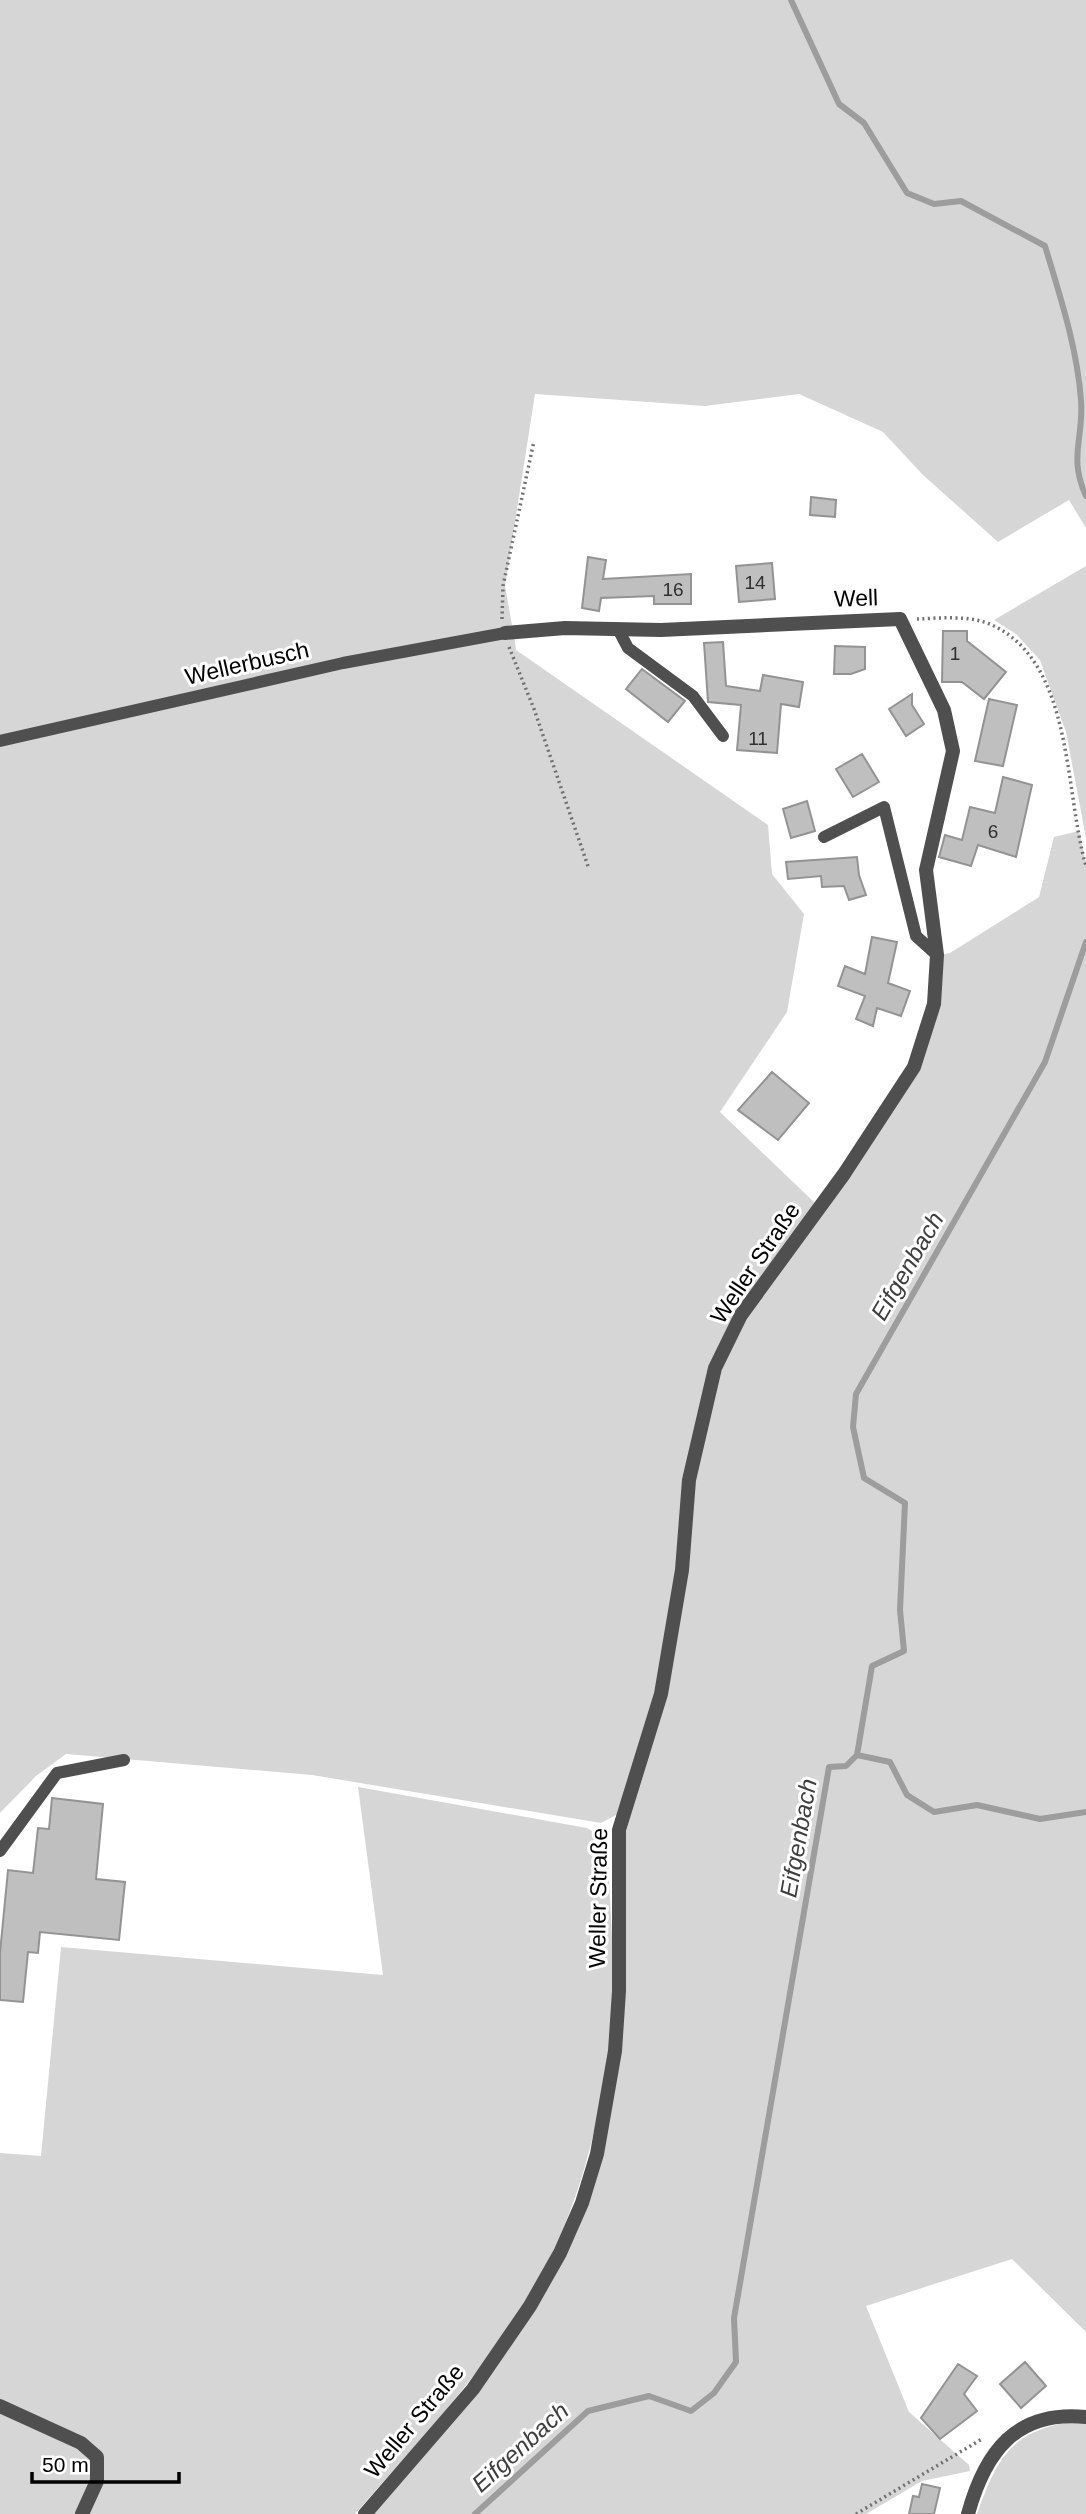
<svg xmlns="http://www.w3.org/2000/svg" width="1086" height="2514" font-family="Helvetica,sans-serif">
  <rect width="100%" height="100%" fill="#fff"/>
  <!-- green -->
  <path fill="#d6d6d6" d="M 0,0 L 1086,0 L 1086,528 L 1069,500 L 998,542 L 922,474 L 883,432 L 799,394 L 705,406 L 535,394 L 505,586 L 512,625 L 0,736 Z
    M 1086,566 L 1086,838 L 1066,732 L 1040,660 L 1016,634 L 994,620 Z
    M 514,635 L 516,650 L 768,825 L 772,874 L 804,914 L 787,1012 L 720,1112 L 816,1204 L 712,1366 L 657,1693 L 618,1814 L 601,1823 L 312,1775 L 66,1754 L 36,1776 L 0,1813 L 0,745 L 345,667 Z
    M 1079,831 L 1086,863 L 1086,2332 L 1012,2259 L 866,2306 L 909,2412 L 969,2465 L 970,2471 L 922,2481 L 866,2514 L 370,2514 L 475,2393 L 584,2208 L 623,1991 L 626,1832 L 664,1693 L 692,1479 L 717,1368 L 745,1314 L 917,1068 L 940,955 L 950,953 L 1039,897 L 1054,837 Z
    M 358,1787 L 587,1828 L 603,1837 L 608,1852 C 610,1918 618,1988 609,2054 C 599,2120 583,2187 555,2247 C 508,2348 427,2431 355,2514 L 85,2514 L 100,2457 L 0,2404 L 0,2153 L 41,2156 L 61,1947 L 383,1975 Z
    M 0,2410 L 80,2447 L 94,2459 L 94,2480 L 78,2514 L 0,2514 Z
    M 1078,2421 L 1086,2422 L 1086,2514 L 977,2514 C 998,2456 1012,2429 1078,2421 Z"/>
  <g fill="none" stroke-linecap="round" stroke-linejoin="round">
    <!-- stream -->
    <path stroke="#9d9d9d" stroke-width="6" d="M 791,0 L 839,104 L 864,123 L 907,193 L 934,204 L 961,201 L 1045,246 C 1060,296 1077,347 1081,400 C 1084,439 1068,457 1086,496
      M 857,1755 L 890,1762 L 907,1795 L 934,1812 L 977,1805 L 1040,1819 L 1086,1812
      M 475,2514 L 588,2411 L 649,2396 L 691,2411 L 714,2393 L 736,2362 L 734,2318 L 829,1767 L 846,1766 L 857,1755 L 872,1666 L 904,1651 L 900,1610 L 905,1503 L 864,1478 L 853,1427 L 856,1394 L 1045,1062 L 1086,942"/>
  </g>
  <!-- building -->
  <path fill="#bfbfbf" stroke="#939393" stroke-width="2" d="M 811,497 L 836,500 L 835,517 L 810,515 Z
    M 588,557 L 606,560 L 603,579 L 691,574 L 691,604 L 654,604 L 654,596 L 601,598 L 599,611 L 582,608 Z
    M 772,563 L 775,599 L 739,602 L 736,566 Z
    M 943,631 L 967,631 L 967,641 L 1006,672 L 984,699 L 962,682 L 942,682 Z
    M 723,642 L 726,686 L 760,691 L 763,675 L 803,682 L 799,707 L 781,704 L 777,753 L 737,750 L 741,705 L 708,702 L 704,643 Z
    M 835,646 L 865,647 L 865,669 L 851,674 L 834,674 Z
    M 642,669 L 685,701 L 668,722 L 626,689 Z
    M 912,694 L 912,705 L 924,724 L 906,736 L 889,709 Z
    M 989,699 L 1017,705 L 1003,766 L 975,761 Z
    M 862,754 L 879,782 L 853,797 L 836,769 Z
    M 1003,777 L 1032,785 L 1016,857 L 978,845 L 971,866 L 939,857 L 945,835 L 962,840 L 970,807 L 995,813 Z
    M 807,801 L 815,831 L 791,838 L 783,809 Z
    M 857,857 L 859,875 L 866,895 L 849,900 L 844,886 L 822,887 L 821,876 L 788,879 L 786,862 Z
    M 872,937 L 897,942 L 888,983 L 910,991 L 901,1016 L 877,1008 L 873,1026 L 856,1019 L 865,996 L 838,986 L 845,966 L 865,974 Z
    M 772,1072 L 809,1103 L 778,1140 L 738,1110 Z
    M 52,1798 L 103,1804 L 96,1879 L 125,1882 L 119,1940 L 40,1932 L 38,1953 L 28,1952 L 23,2002 L 0,2000 L 0,1953 L 8,1870 L 33,1873 L 38,1828 L 49,1829 Z
    M 1025,2362 L 1046,2386 L 1021,2408 L 1000,2384 Z
    M 958,2364 L 977,2376 L 964,2394 L 977,2411 L 940,2439 L 921,2418 Z
    M 922,2484 L 940,2488 L 934,2514 L 909,2514 L 913,2496 L 919,2497 Z"/>
  <g fill="none" stroke-linecap="round" stroke-linejoin="round">
    <!-- path -->
    <path stroke="#717171" stroke-width="3.5" stroke-dasharray="2 3.5" stroke-linecap="butt" d="M 502,619 L 503,586 L 534,441
      M 917,619 C 941,618 970,615 992,625 C 1074,663 1064,791 1086,866
      M 509,647 L 534,709 L 589,869
      M 856,2514 L 982,2439"/>
    <!-- service -->
    <path stroke="#4f4f4f" stroke-width="12" d="M 618,629 L 628,648 L 693,696 L 723,736
      M 0,741 L 343,663 L 505,633
      M 824,837 L 884,807 L 916,936 L 937,955
      M 0,1851 L 57,1773 L 124,1760"/>
    <!-- minor -->
    <path stroke="#4f4f4f" stroke-width="14" d="M 0,2406 L 81,2443 L 97,2457 L 97,2481 L 82,2514
      M 365,2514 L 473,2389 L 530,2306 L 560,2253 L 582,2203 L 597,2154 L 615,2051 L 619,1991 L 619,1830 L 661,1694 L 682,1570 L 689,1480 L 715,1368 L 741,1315 L 844,1174 L 914,1067 L 934,1004 L 937,955 L 926,870 L 953,751 L 944,710 L 900,619 L 661,630 L 565,628 L 505,633
      M 968,2514 C 985,2452 1016,2410 1086,2417"/>
  </g>
  <g text-anchor="middle" dominant-baseline="central" stroke-width="6" stroke-linejoin="round" paint-order="stroke">
    <!-- number labels -->
    <g font-size="19" fill="#303030">
      <text x="755" y="582">14</text>
      <text x="673" y="589">16</text>
      <text x="955" y="653">1</text>
      <text x="758" y="738">11</text>
      <text x="993" y="831">6</text>
    </g>
    <!-- street labels -->
    <g font-size="23" fill="#000" stroke="#fff">
      <text transform="translate(856 598) rotate(-2)">Well</text>
      <text transform="translate(247 663) rotate(-13)">Wellerbusch</text>
      <text transform="translate(755 1263) rotate(-56)">Weller Straße</text>
      <text transform="translate(598 1898) rotate(-89)">Weller Straße</text>
      <text transform="translate(414 2421) rotate(-50)">Weller Straße</text>
    </g>
    <!-- water labels -->
    <g font-size="24" font-style="italic" fill="#3e3e3e" stroke="#fff">
      <text transform="translate(907 1266) rotate(-60)">Eifgenbach</text>
      <text transform="translate(798 1838) rotate(-80)">Eifgenbach</text>
      <text transform="translate(520 2447) rotate(-42)">Eifgenbach</text>
    </g>
  </g>
  <!-- scale -->
  <path d="M32 2472v10h147v-10" fill="none" stroke="#000000" stroke-width="3.5"/>
  <text x="42" y="2472" font-size="21" fill="#000000" stroke="#ffffff" stroke-width="5" paint-order="stroke">50 m</text>
</svg>
